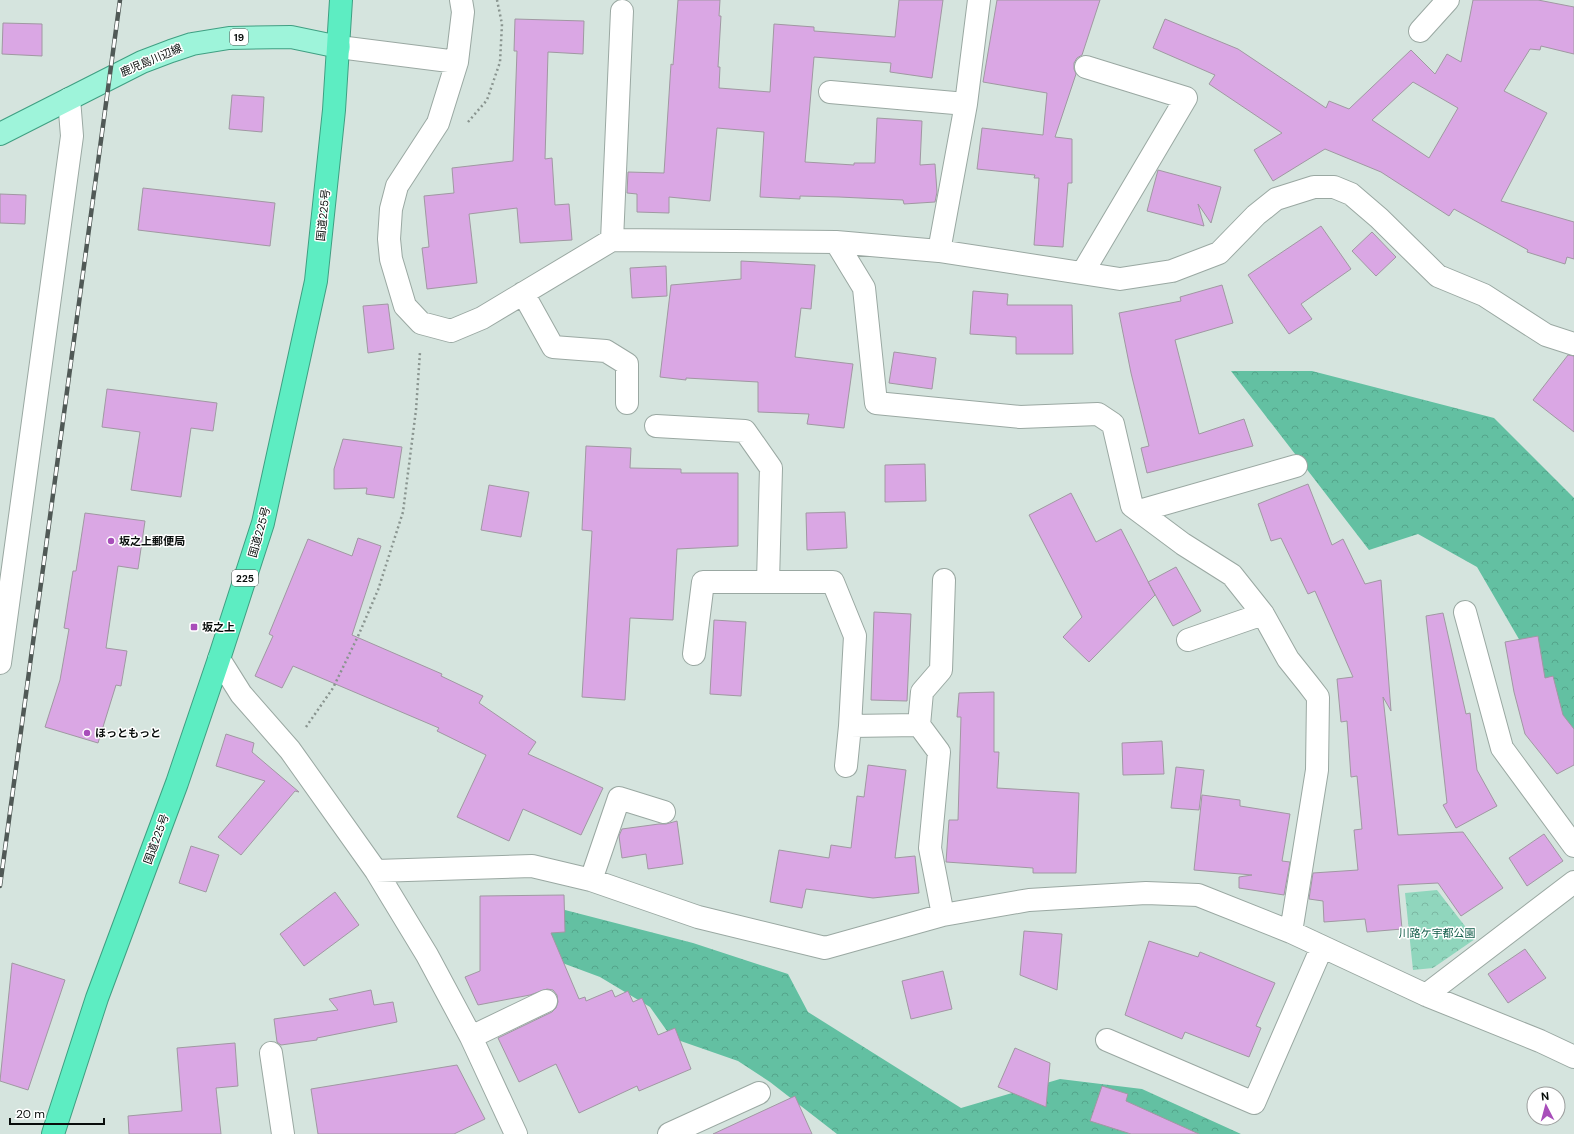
<svg xmlns="http://www.w3.org/2000/svg" width="1574" height="1134" font-family="'DM Sans','Noto Sans JP',sans-serif">
  <defs>
    <pattern id="forest-crowns" width="20" height="18" patternUnits="userSpaceOnUse"><rect width="20" height="18" fill="#63c0a2"/><path d="M2 6a3 3 0 1 1 6 0M12 15a3 3 0 1 1 6 0" fill="none" stroke="#54a48a"/></pattern>
    <pattern id="park-crowns" width="20" height="18" patternUnits="userSpaceOnUse"><rect width="20" height="18" fill="#90d6bd"/><path d="M2 6a3 3 0 1 1 6 0M12 15a3 3 0 1 1 6 0" fill="none" stroke="#7bb6a1"/></pattern>
  </defs>
  <rect width="100%" height="100%" fill="#d5e4de"/>
  <!-- forest -->
  <path fill="url(#forest-crowns)" d="M 1231,371 L 1312,371 L 1494,418 L 1574,498 L 1574,734 L 1477,567 L 1418,534 L 1369,550 Z
    M 565,910 L 693,943 L 788,974 L 808,1012 L 961,1108 L 1060,1079 L 1142,1089 L 1241,1134 L 837,1134 L 770,1082 L 738,1061 L 672,1038 L 650,1007 L 600,977 L 557,961 L 546,935 Z"/>
  <!-- park -->
  <path fill="url(#park-crowns)" d="M 1437,890 L 1475,939 L 1433,968 L 1413,970 L 1405,893 Z"/>
  <!-- building -->
  <path fill="#daa7e4" stroke="#a098a2" fill-rule="evenodd" d="M 678,0 L 720,0 L 719,16 L 721,16 L 718,67 L 720,67 L 719,88 L 770,92 L 774,24 L 814,27 L 814,31 L 895,37 L 899,0 L 943,0 L 932,78 L 890,72 L 891,63 L 814,57 L 805,162 L 854,165 L 854,163 L 875,163 L 877,118 L 922,121 L 920,165 L 935,164 L 937,192 L 935,202 L 904,204 L 903,200 L 839,197 L 800,196 L 800,199 L 760,197 L 764,132 L 717,128 L 710,201 L 669,197 L 669,213 L 637,212 L 637,194 L 627,193 L 628,172 L 664,173 L 671,64 L 673,65 Z
    M 997,0 L 1100,0 L 1082,55 L 1077,58 L 1074,63 L 1074,69 L 1076,74 L 1055,137 L 1072,139 L 1072,183 L 1068,183 L 1063,247 L 1034,245 L 1039,178 L 1034,178 L 1035,175 L 977,169 L 982,128 L 1043,135 L 1047,93 L 983,82 Z
    M 1473,0 L 1538,0 L 1574,7 L 1574,54 L 1541,46 L 1540,50 L 1530,49 L 1504,91 L 1547,113 L 1501,201 L 1574,222 L 1574,259 L 1567,257 L 1565,264 L 1527,252 L 1528,250 L 1454,209 L 1449,216 L 1381,172 L 1325,149 L 1273,181 L 1254,150 L 1282,133 L 1209,84 L 1215,75 L 1153,48 L 1165,19 L 1238,49 L 1326,108 L 1329,101 L 1349,109 L 1411,50 L 1435,74 L 1447,54 L 1461,62 ZM 1413,82 L 1458,108 L 1429,158 L 1372,120 Z
    M 515,19 L 584,21 L 583,54 L 548,52 L 545,159 L 552,158 L 555,205 L 569,204 L 572,240 L 520,243 L 517,208 L 469,214 L 477,283 L 427,289 L 422,248 L 429,247 L 424,196 L 454,193 L 452,168 L 513,161 L 517,51 L 514,51 Z
    M 3,23 L 42,24 L 42,56 L 2,54 Z
    M 232,95 L 264,97 L 262,132 L 229,129 Z
    M 1158,170 L 1221,187 L 1211,223 L 1198,204 L 1204,226 L 1147,211 Z
    M 143,188 L 275,203 L 270,246 L 138,230 Z
    M 0,194 L 26,195 L 25,224 L 0,223 Z
    M 1321,226 L 1351,269 L 1301,304 L 1312,319 L 1289,334 L 1248,275 Z
    M 1372,232 L 1396,257 L 1376,276 L 1352,251 Z
    M 741,261 L 815,265 L 811,309 L 801,308 L 795,357 L 853,364 L 844,428 L 807,424 L 809,414 L 758,412 L 758,382 L 686,378 L 686,380 L 660,377 L 671,285 L 741,279 Z
    M 666,266 L 667,296 L 632,298 L 630,268 Z
    M 1222,285 L 1233,323 L 1175,340 L 1199,434 L 1244,419 L 1253,446 L 1147,473 L 1141,448 L 1149,446 L 1131,373 L 1119,313 L 1181,301 L 1180,297 Z
    M 973,291 L 1008,294 L 1007,305 L 1072,305 L 1073,354 L 1016,354 L 1016,337 L 970,334 Z
    M 388,304 L 394,349 L 368,353 L 363,306 Z
    M 894,352 L 936,358 L 932,389 L 889,383 Z
    M 1568,355 L 1574,356 L 1574,432 L 1533,400 Z
    M 107,389 L 217,403 L 213,431 L 191,428 L 181,497 L 131,490 L 140,432 L 102,427 Z
    M 343,439 L 402,447 L 394,498 L 366,494 L 367,488 L 334,489 L 334,469 Z
    M 586,446 L 631,448 L 630,468 L 681,469 L 681,473 L 738,473 L 738,546 L 677,549 L 673,620 L 630,618 L 625,700 L 582,697 L 592,531 L 582,530 Z
    M 925,464 L 926,501 L 885,502 L 885,465 Z
    M 1308,484 L 1332,545 L 1343,539 L 1365,584 L 1381,580 L 1391,711 L 1383,697 L 1398,835 L 1463,832 L 1503,888 L 1461,916 L 1438,883 L 1398,885 L 1402,929 L 1367,932 L 1365,919 L 1324,922 L 1323,901 L 1309,899 L 1313,873 L 1358,870 L 1354,830 L 1362,829 L 1357,776 L 1351,777 L 1347,721 L 1341,722 L 1337,679 L 1353,677 L 1315,591 L 1308,594 L 1281,538 L 1271,541 L 1258,504 Z
    M 489,485 L 529,492 L 521,537 L 481,530 Z
    M 1071,493 L 1096,542 L 1121,529 L 1155,595 L 1089,662 L 1063,637 L 1082,617 L 1029,515 Z
    M 845,512 L 847,548 L 807,550 L 806,513 Z
    M 85,513 L 145,521 L 138,569 L 118,566 L 106,648 L 127,651 L 121,686 L 116,685 L 98,743 L 45,727 L 60,680 L 69,629 L 64,628 L 73,571 L 76,571 Z
    M 358,538 L 381,546 L 352,635 L 442,674 L 441,676 L 483,696 L 479,703 L 536,742 L 528,754 L 603,788 L 581,835 L 523,809 L 509,841 L 457,817 L 486,755 L 437,731 L 439,728 L 293,666 L 282,688 L 255,676 L 273,636 L 269,634 L 308,539 L 352,556 Z
    M 1176,567 L 1201,611 L 1173,626 L 1148,582 Z
    M 874,612 L 911,614 L 907,701 L 871,700 Z
    M 1443,613 L 1466,714 L 1470,713 L 1477,770 L 1497,806 L 1456,828 L 1443,805 L 1447,803 L 1426,616 Z
    M 714,620 L 746,622 L 741,696 L 710,694 Z
    M 1538,636 L 1545,678 L 1553,676 L 1563,715 L 1574,729 L 1574,765 L 1557,774 L 1525,734 L 1514,692 L 1505,642 Z
    M 994,692 L 994,752 L 999,752 L 997,788 L 1079,793 L 1076,873 L 1033,873 L 1033,868 L 946,862 L 949,820 L 958,820 L 961,717 L 957,717 L 959,693 Z
    M 226,734 L 254,743 L 252,752 L 299,792 L 295,791 L 241,855 L 218,837 L 265,781 L 216,766 Z
    M 1162,741 L 1164,774 L 1123,775 L 1122,743 Z
    M 868,765 L 906,770 L 895,858 L 915,856 L 919,893 L 873,898 L 806,889 L 802,908 L 770,902 L 779,850 L 829,858 L 831,845 L 851,848 L 857,796 L 864,797 Z
    M 1176,767 L 1204,770 L 1199,810 L 1171,808 Z
    M 1202,795 L 1240,800 L 1240,806 L 1290,814 L 1282,861 L 1290,862 L 1284,895 L 1239,888 L 1239,877 L 1252,875 L 1194,870 Z
    M 677,821 L 683,864 L 648,869 L 646,854 L 622,858 L 619,836 L 622,829 L 659,824 L 666,824 Z
    M 1544,834 L 1563,861 L 1527,886 L 1509,858 Z
    M 191,846 L 219,855 L 206,892 L 179,883 Z
    M 335,892 L 359,925 L 304,966 L 280,934 Z
    M 564,895 L 565,932 L 551,933 L 579,999 L 585,997 L 586,1001 L 612,990 L 615,997 L 628,991 L 633,1002 L 642,998 L 658,1035 L 675,1028 L 691,1069 L 639,1091 L 637,1086 L 579,1113 L 556,1064 L 519,1082 L 498,1038 L 552,1012 L 556,1008 L 558,1002 L 557,995 L 553,990 L 547,989 L 530,995 L 478,1005 L 465,977 L 480,971 L 480,896 Z
    M 1024,931 L 1062,934 L 1057,990 L 1020,975 Z
    M 1149,941 L 1198,957 L 1200,952 L 1275,983 L 1256,1026 L 1261,1028 L 1249,1057 L 1185,1032 L 1182,1039 L 1125,1015 Z
    M 1525,949 L 1546,978 L 1508,1003 L 1488,974 Z
    M 12,963 L 65,980 L 28,1090 L 0,1081 Z
    M 943,971 L 952,1009 L 911,1019 L 902,981 Z
    M 371,990 L 374,1005 L 393,1002 L 397,1022 L 317,1038 L 317,1040 L 281,1045 L 277,1042 L 274,1019 L 338,1010 L 329,999 Z
    M 235,1043 L 238,1086 L 216,1088 L 221,1134 L 129,1134 L 128,1116 L 182,1111 L 177,1048 Z
    M 1015,1048 L 1050,1063 L 1046,1107 L 998,1087 Z
    M 457,1065 L 485,1119 L 454,1134 L 318,1134 L 311,1089 Z
    M 1102,1086 L 1128,1094 L 1126,1101 L 1199,1134 L 1131,1134 L 1090,1121 Z
    M 795,1096 L 812,1134 L 713,1134 Z"/>
  <g fill="none" stroke-linecap="round" stroke-linejoin="round">
    <defs>
      <path id="minor" d="M 461,0 L 463,12 L 457,62 L 438,123 L 397,186 L 391,209 L 389,239 L 391,259 L 405,306 L 421,323 L 451,331 L 482,318 L 612,240 L 836,242 L 939,251 L 1120,279 L 1172,271 L 1219,253 L 1256,215 L 1276,199 L 1314,187 L 1334,187 L 1351,194 L 1379,218 L 1438,276 L 1484,295 L 1546,335 L 1574,344
        M 1420,31 L 1448,0
        M 339,47 L 457,62
        M 830,92 L 966,104
        M 612,240 L 622,11
        M 836,242 L 864,288 L 876,403 L 1020,417 L 1098,414 L 1113,424 L 1132,506 L 1183,544 L 1232,575 L 1263,614 L 1288,659 L 1308,684 L 1318,697 L 1317,770 L 1291,932
        M 939,251 L 966,104 L 979,0
        M 1083,272 L 1186,98 L 1086,67
        M 523,293 L 553,347 L 606,351 L 627,364 L 627,403
        M 656,426 L 745,431 L 771,468 L 768,582
        M 1139,511 L 1296,466
        M 1465,612 L 1502,748 L 1574,846
        M 1188,640 L 1263,614
        M 694,654 L 703,582 L 833,582 L 855,636 L 850,726 L 919,725 L 939,752 L 930,848 L 943,915
        M 219,659 L 241,694 L 290,750 L 376,871 L 427,955 L 471,1037 L 516,1134
        M 0,663 L 72,136 L 69,99
        M 919,725 L 922,692 L 941,670 L 944,580
        M 846,766 L 850,726
        M 376,871 L 532,866 L 591,880 L 698,917 L 825,948 L 943,915 L 1029,900 L 1146,893 L 1198,895 L 1291,932 L 1426,995 L 1540,1041 L 1574,1057
        M 591,880 L 619,798 L 664,812
        M 1426,995 L 1574,882
        M 471,1037 L 546,1001
        M 1107,1040 L 1254,1103 L 1322,947
        M 271,1053 L 283,1134
        M 669,1134 L 759,1093"/>
      <path id="major" d="M 0,134 L 142,62 L 171,51 L 192,44 L 229,38 L 291,37 L 339,47"/>
      <path id="highway" d="M 53,1134 L 97,998 L 177,783 L 219,659 L 263,523 L 316,281 L 334,110 L 341,0"/>
    </defs>
    <!-- minor casing -->
    <use href="#minor" stroke="#9aa8a2" stroke-width="24"/>
    <!-- major casing -->
    <use href="#major" stroke="#3f9f82" stroke-width="24"/>
    <!-- highway casing -->
    <use href="#highway" stroke="#3f9f82" stroke-width="24"/>
    <!-- path -->
    <path stroke="#89948f" stroke-width="2.5" stroke-dasharray="2 3" stroke-linecap="butt" d="M 468,122 L 487,100 L 500,62 L 502,24 L 497,0
      M 306,727 L 333,688 L 359,634 L 378,590 L 403,512 L 416,410 L 420,352"/>
    <!-- minor -->
    <use href="#minor" stroke="#fff" stroke-width="22"/>
    <!-- major -->
    <use href="#major" stroke="#9ef4da" stroke-width="22"/>
    <!-- highway -->
    <use href="#highway" stroke="#5dedc2" stroke-width="22"/>
    <defs>
      <path id="rail" d="M 0,886 L 120,0"/>
    </defs>
    <!-- rail casing -->
    <use href="#rail" stroke="#505956" stroke-width="4.5"/>
    <!-- rail -->
    <use href="#rail" stroke="#fff" stroke-width="3" stroke-dasharray="9" stroke-linecap="butt"/>
  </g>
  <!-- markers -->
  <g fill="#a84eba" stroke="#fff" stroke-width="1.5">
    <circle cx="111" cy="541" r="4"/>
    <rect x="190" y="623" width="8" height="8" rx="2"/>
    <circle cx="87" cy="733" r="4"/>
  </g>
  <g text-anchor="middle" dominant-baseline="central" stroke-width="3" stroke-linejoin="round" paint-order="stroke">
    <!-- shield labels -->
    <g fill="#fff" stroke="#525654" stroke-width="1">
      <rect x="230" y="29" width="18" height="16" rx="3"/>
      <rect x="232" y="570" width="26" height="16" rx="3"/>
    </g>
    <g font-size="10" font-weight="bold" fill="#080d0b">
      <text x="239" y="37">19</text>
      <text x="245" y="578">225</text>
    </g>
    <!-- street labels -->
    <g font-size="11" fill="#080d0b" stroke="#fff">
      <text transform="translate(151 60) rotate(-23)">鹿児島川辺線</text>
      <text transform="translate(323 215) rotate(-84)">国道225号</text>
      <text transform="translate(259 532) rotate(-74)">国道225号</text>
      <text transform="translate(156 839) rotate(-70)">国道225号</text>
    </g>
    <!-- poi labels -->
    <g font-size="11" font-weight="bold" fill="#080d0b" stroke="#fff" text-anchor="start">
      <text x="119" y="541">坂之上郵便局</text>
      <text x="202" y="627">坂之上</text>
      <text x="95" y="733">ほっともっと</text>
    </g>
    <!-- park labels -->
    <g font-size="11" fill="#105c48" stroke="#fff">
      <text x="1437" y="933">川路ケ宇都公園</text>
    </g>
  </g>
  <!-- north arrow -->
  <g transform="translate(1546 1106) rotate(354)"><circle r="19" fill="#ffffff" stroke="#9c9e9d"/>
  <path d="M0-3L7 15L0 10L-7 15Z" fill="#a84eba"/>
  <text y="-6" font-size="11" font-weight="bold" text-anchor="middle" fill="#080d0b">N</text>
  </g>
  <!-- scale -->
  <path d="M10 1118v6h94v-6" fill="none" stroke="#080d0b" stroke-width="2"/>
  <text x="16" y="1118" font-size="12" fill="#080d0b" stroke="#ffffff" stroke-width="3" paint-order="stroke">20 m</text>
</svg>
